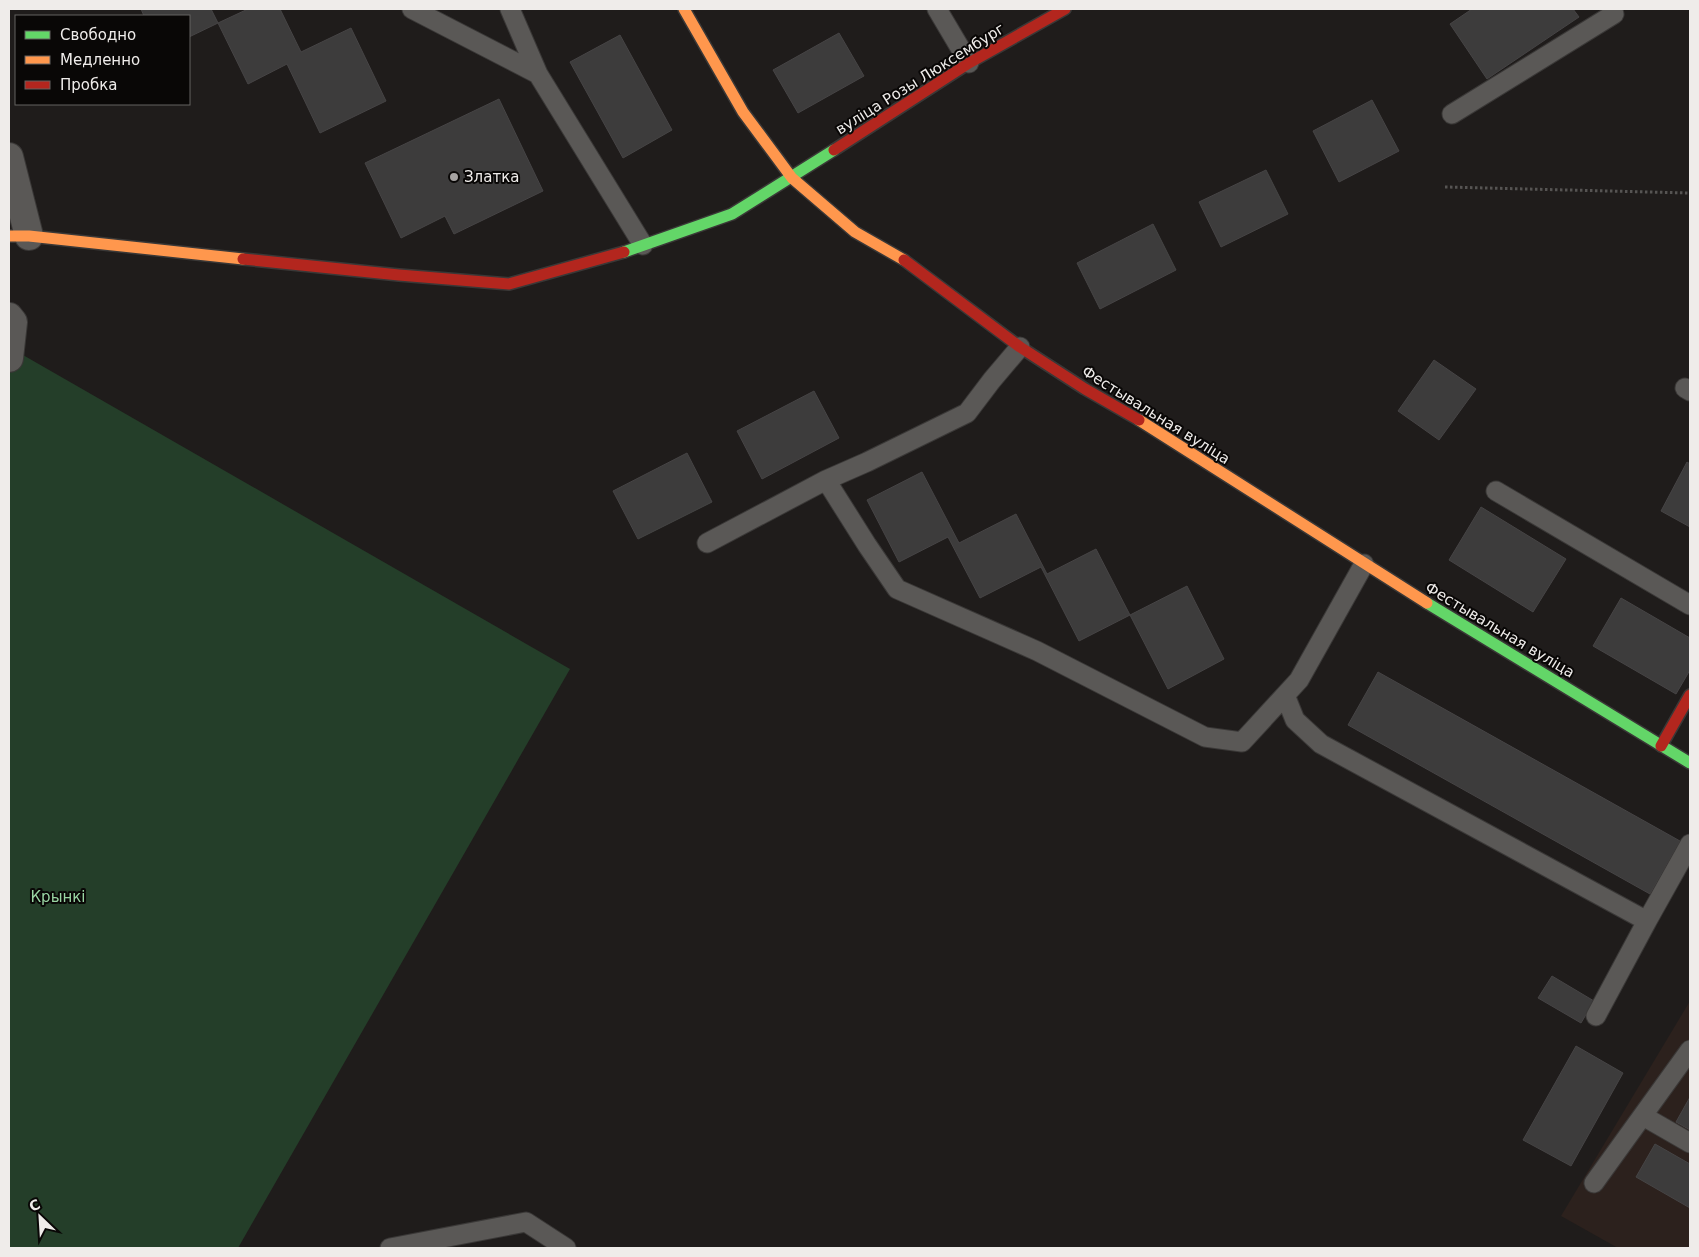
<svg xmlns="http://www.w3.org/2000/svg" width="1699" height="1257" font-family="'DejaVu Sans',sans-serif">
  <rect width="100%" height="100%" fill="#1f1c1b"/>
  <!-- built -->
  <path fill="#2c211d" d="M 1690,1001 L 1690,1248 L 1618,1248 L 1561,1216 Z"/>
  <!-- green -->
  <path fill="#243e29" d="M 9,347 L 570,669 L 238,1248 L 9,1248 Z"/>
  <!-- building -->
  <path fill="#3d3c3c" stroke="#464445" d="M 141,9 L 211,9 L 218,23 L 189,37 L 189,16 L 144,16 Z
    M 248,9 L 280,9 L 301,52 L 351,28 L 386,101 L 320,133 L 287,64 L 248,84 L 218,23 Z
    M 1472,9 L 1573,9 L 1579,17 L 1487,79 L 1450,24 Z
    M 839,33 L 864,76 L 798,113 L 773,70 Z
    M 620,35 L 672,130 L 623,158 L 570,62 Z
    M 499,99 L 543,191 L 454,234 L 445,216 L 401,238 L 365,163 Z
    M 1372,100 L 1399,151 L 1339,182 L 1313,131 Z
    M 1266,170 L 1288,214 L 1221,247 L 1199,202 Z
    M 1153,224 L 1176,270 L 1100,309 L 1077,263 Z
    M 1434,360 L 1476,389 L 1439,440 L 1398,411 Z
    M 814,391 L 839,438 L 762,479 L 737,431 Z
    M 687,453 L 712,502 L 638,539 L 613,491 Z
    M 1687,462 L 1690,464 L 1690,527 L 1661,511 Z
    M 922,472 L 959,543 L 1016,514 L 1047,574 L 1096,549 L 1130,615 L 1079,641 L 1041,567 L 980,598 L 948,537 L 899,562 L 867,500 Z
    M 1481,507 L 1566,559 L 1533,612 L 1449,560 Z
    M 1187,586 L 1224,659 L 1168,689 L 1130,615 Z
    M 1621,598 L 1690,638 L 1690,670 L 1676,694 L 1593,646 Z
    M 1378,672 L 1680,841 L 1650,894 L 1348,725 Z
    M 1552,976 L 1594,1001 L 1581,1023 L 1538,998 Z
    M 1576,1046 L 1623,1073 L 1571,1166 L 1523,1140 Z
    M 1690,1097 L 1690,1130 L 1676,1122 Z
    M 1655,1144 L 1690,1164 L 1690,1208 L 1636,1177 Z"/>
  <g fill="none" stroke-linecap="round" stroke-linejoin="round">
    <defs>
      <path id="lane" d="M 412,9 L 538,74 L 643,245
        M 510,9 L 538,74
        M 937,9 L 969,63
        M 1452,114 L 1614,14
        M 1020,347 L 992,380 L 967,413 L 867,462 L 826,480 L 867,545 L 897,589 L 1037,651 L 1205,737 L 1242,742 L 1299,680 L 1364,564
        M 1685,388 L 1690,391
        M 1496,491 L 1690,605
        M 707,543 L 826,480
        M 1285,695 L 1295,720 L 1321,744 L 1647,921 L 1690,844
        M 1596,1016 L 1647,921
        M 1643,1116 L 1690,1143
        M 1594,1183 L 1690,1050
        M 390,1248 L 526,1222 L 566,1248"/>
      <path id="street" d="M 9,157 L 29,236
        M 9,317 L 13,322 L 9,358"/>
      <path id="fast" d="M 624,252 L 732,214 L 834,150
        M 1427,603 L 1690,763"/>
      <path id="slow" d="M 684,9 L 743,112 L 792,178 L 855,232 L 904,260
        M 9,236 L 29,236 L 243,259
        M 1139,420 L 1427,603"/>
      <path id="jam" d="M 834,150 L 969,63 L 1065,9
        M 243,259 L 399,275 L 509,284 L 624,252
        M 904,260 L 1020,347 L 1085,389 L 1139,420
        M 1661,746 L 1690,695"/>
    </defs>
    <!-- lane casing -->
    <use href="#lane" stroke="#3a3837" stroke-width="21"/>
    <!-- street casing -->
    <use href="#street" stroke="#3a3837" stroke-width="30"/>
    <!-- fast casing -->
    <use href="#fast" stroke="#3a3837" stroke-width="14"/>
    <!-- slow casing -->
    <use href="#slow" stroke="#3a3837" stroke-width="14"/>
    <!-- jam casing -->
    <use href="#jam" stroke="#3a3837" stroke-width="14"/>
    <!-- path -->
    <path stroke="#565453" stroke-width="3" stroke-dasharray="2.5 2.5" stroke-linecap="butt" d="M 1445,187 L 1690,193"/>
    <!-- lane -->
    <use href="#lane" stroke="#5a5856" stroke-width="19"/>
    <!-- street -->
    <use href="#street" stroke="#5a5856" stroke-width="28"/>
    <!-- fast -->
    <use href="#fast" stroke="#63d668" stroke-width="11"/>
    <!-- slow -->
    <use href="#slow" stroke="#ff974d" stroke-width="11"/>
    <!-- jam -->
    <use href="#jam" stroke="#b3261e" stroke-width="11"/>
  </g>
  <!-- markers -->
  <circle fill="#a6a3a2" stroke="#090706" stroke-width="2" cx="454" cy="177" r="5"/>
  <g text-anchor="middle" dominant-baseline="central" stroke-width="4" stroke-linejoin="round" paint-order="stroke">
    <!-- street labels -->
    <g font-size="15" fill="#efecea" stroke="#090706">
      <text transform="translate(920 79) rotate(-32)">вуліца Розы Люксембург</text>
      <text transform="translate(1156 415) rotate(32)">Фестывальная вуліца</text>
      <text transform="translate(1500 630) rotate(31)">Фестывальная вуліца</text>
    </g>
    <!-- poi labels -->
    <g font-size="15" fill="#efecea" stroke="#090706" text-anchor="start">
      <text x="464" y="177">Златка</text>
    </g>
    <!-- park labels -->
    <g font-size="15" fill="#99d5a3" stroke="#090706">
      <text x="58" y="897">Крынкі</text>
    </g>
  </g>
  <!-- border -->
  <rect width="1699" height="1257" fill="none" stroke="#efecea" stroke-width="20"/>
  <!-- legend -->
  <rect x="15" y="15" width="175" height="90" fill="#090706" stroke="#656361"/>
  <rect x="25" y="31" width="25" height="8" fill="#63d668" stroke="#656361"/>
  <text x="60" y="40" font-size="15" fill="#efecea">Свободно</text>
  <rect x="25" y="56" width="25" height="8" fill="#ff974d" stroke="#656361"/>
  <text x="60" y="65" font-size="15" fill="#efecea">Медленно</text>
  <rect x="25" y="81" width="25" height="8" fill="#b3261e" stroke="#656361"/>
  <text x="60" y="90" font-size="15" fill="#efecea">Пробка</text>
  <!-- north arrow -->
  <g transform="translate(40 1217) rotate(335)" stroke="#090706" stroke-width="4" paint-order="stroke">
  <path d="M0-4L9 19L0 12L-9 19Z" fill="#efecea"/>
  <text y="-8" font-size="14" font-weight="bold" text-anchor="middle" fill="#efecea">С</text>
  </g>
</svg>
